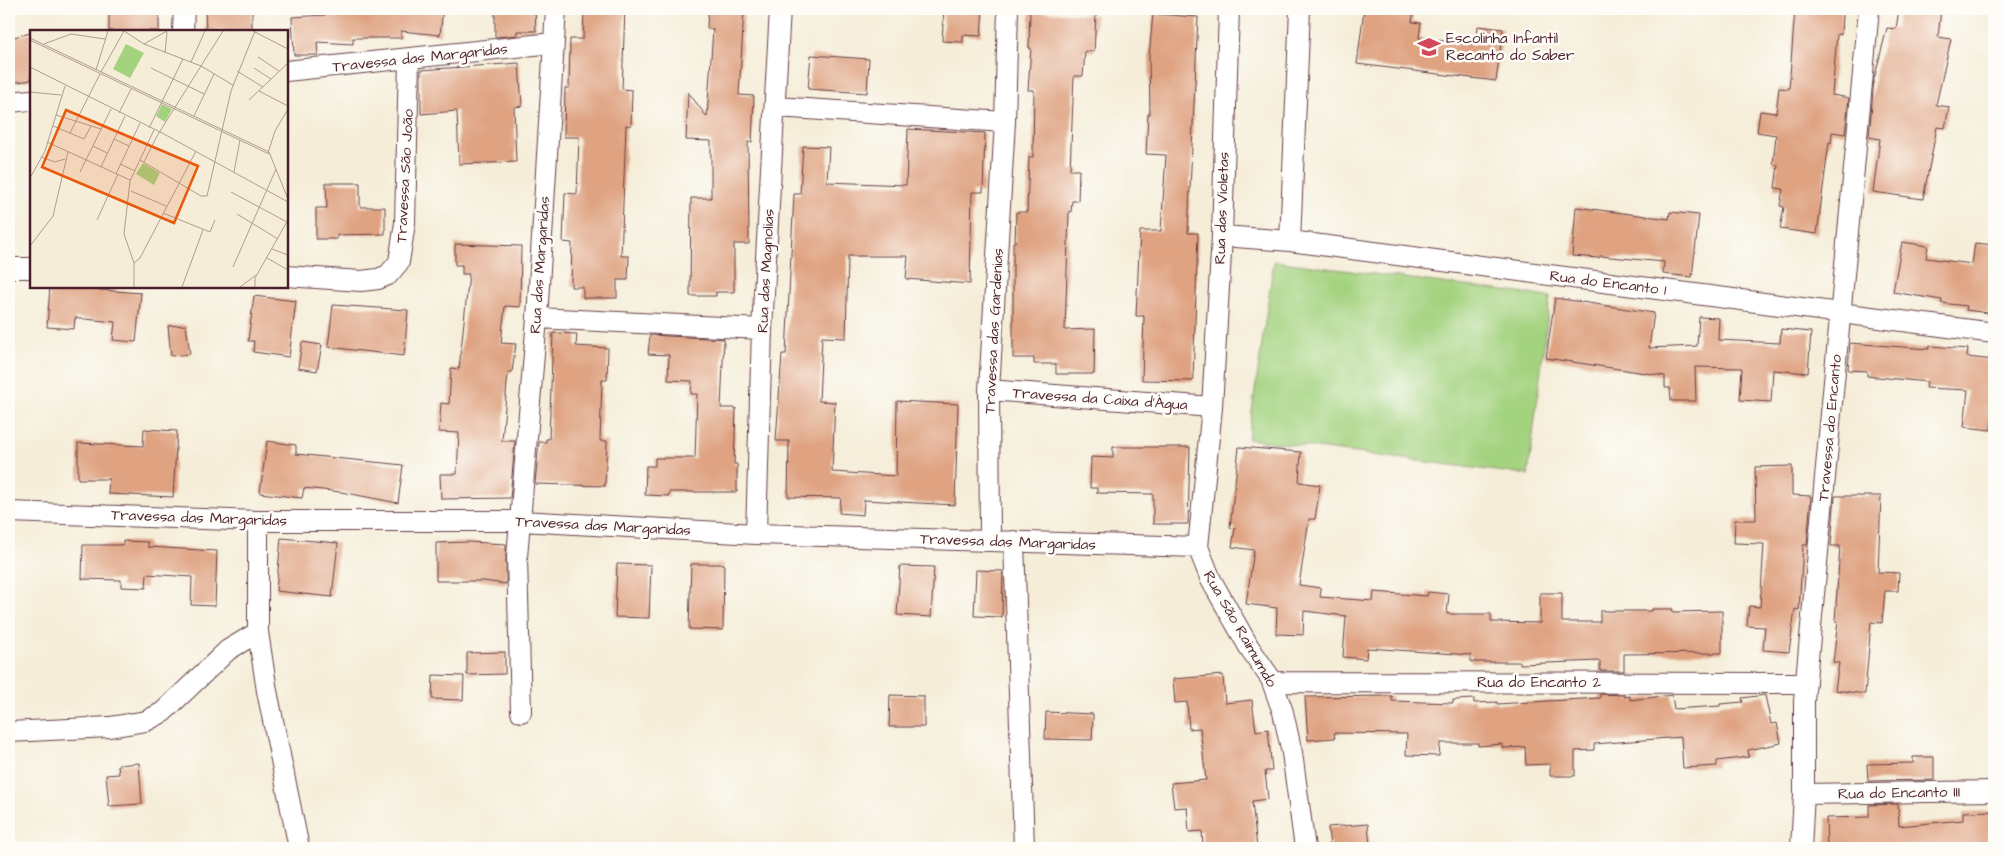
<svg xmlns="http://www.w3.org/2000/svg" width="2003" height="857" font-family="'Architects Daughter',sans-serif">
  <rect width="100%" height="100%" fill="#fdfcf7"/>
  <filter id="ink" filterUnits="userSpaceOnUse"><feTurbulence type="fractalNoise" baseFrequency=".02" numOctaves="2"/><feDisplacementMap in="SourceGraphic" scale="10" xChannelSelector="R" yChannelSelector="G"/><feConvolveMatrix kernelMatrix="1 2 1 2 8 2 1 2 1" color-interpolation-filters="sRGB"/></filter>
  <filter id="wash" filterUnits="userSpaceOnUse"><feTurbulence type="fractalNoise" baseFrequency=".0096" numOctaves="4" result="noise"/><feDisplacementMap in="SourceGraphic" scale="20" xChannelSelector="R" yChannelSelector="G"/><feGaussianBlur stdDeviation="1.12" result="paint"/><feColorMatrix in="noise" values="0 0 0 0 0 0 0 0 0 0 0 0 0 0 0 0 0 1.4 0 .05"/><feComposite in="paint" operator="in"/></filter>
  <g filter="url(#wash)">
    <rect width="100%" height="100%" fill="#f5edd8"/>
    <!-- green -->
    <path fill="#a4d380" stroke="#777956" d="M 1274,261 L 1550,297 L 1528,475 L 1248,439 Z"/>
    <g id="blocks">
      <!-- building -->
      <path fill="#dfa382" d="M 109,9 L 159,9 L 159,31 L 109,31 Z
        M 205,9 L 252,9 L 252,31 L 206,31 Z
        M 325,9 L 443,9 L 440,35 L 401,31 L 401,38 L 353,38 L 353,44 L 317,42 L 318,55 L 294,55 L 292,17 L 325,15 Z
        M 495,9 L 535,9 L 536,31 L 517,31 L 517,35 L 495,37 Z
        M 584,9 L 625,9 L 622,89 L 632,90 L 631,126 L 626,125 L 621,256 L 629,256 L 628,280 L 617,280 L 617,298 L 583,298 L 583,287 L 571,287 L 572,243 L 563,242 L 565,193 L 577,194 L 579,137 L 564,137 L 565,88 L 569,88 L 570,39 L 583,39 Z
        M 708,9 L 744,9 L 739,95 L 754,96 L 752,142 L 748,142 L 749,244 L 734,244 L 734,292 L 716,292 L 716,296 L 690,296 L 691,198 L 711,198 L 711,141 L 686,140 L 688,92 L 707,117 L 713,29 L 707,29 Z
        M 944,9 L 983,9 L 981,36 L 963,35 L 963,42 L 942,41 Z
        M 1364,9 L 1414,9 L 1412,22 L 1421,23 L 1419,38 L 1476,45 L 1478,26 L 1503,29 L 1496,81 L 1357,64 Z
        M 1795,9 L 1841,9 L 1842,15 L 1841,35 L 1837,34 L 1832,95 L 1849,98 L 1845,134 L 1832,132 L 1831,143 L 1829,142 L 1817,234 L 1780,229 L 1784,207 L 1780,206 L 1783,189 L 1775,188 L 1778,165 L 1773,164 L 1776,135 L 1757,132 L 1760,111 L 1776,113 L 1779,88 L 1789,89 Z
        M 1899,9 L 1941,9 L 1938,37 L 1951,39 L 1936,105 L 1949,107 L 1945,128 L 1937,127 L 1923,199 L 1873,192 L 1880,139 L 1869,137 L 1874,79 L 1887,28 L 1896,29 Z
        M 1030,11 L 1096,15 L 1094,52 L 1085,51 L 1083,76 L 1074,76 L 1070,170 L 1079,170 L 1078,201 L 1072,201 L 1071,212 L 1069,212 L 1065,330 L 1095,329 L 1094,374 L 1056,374 L 1056,364 L 1034,364 L 1034,358 L 1013,358 L 1013,242 L 1015,242 L 1016,212 L 1027,212 L 1029,157 L 1033,157 L 1034,90 L 1028,90 L 1031,48 L 1029,48 Z
        M 1153,14 L 1198,17 L 1188,233 L 1198,233 L 1193,381 L 1142,380 L 1144,316 L 1136,316 L 1140,231 L 1161,231 L 1166,155 L 1146,154 L 1148,114 L 1150,114 L 1149,56 Z
        M 31,33 L 31,80 L 12,83 L 9,82 L 9,38 Z
        M 811,55 L 869,59 L 867,93 L 808,89 Z
        M 519,63 L 522,106 L 514,107 L 516,162 L 459,164 L 457,111 L 421,114 L 421,70 Z
        M 908,129 L 985,133 L 983,192 L 972,192 L 970,284 L 906,279 L 908,256 L 848,256 L 846,338 L 822,337 L 819,401 L 835,402 L 832,472 L 896,476 L 897,401 L 958,404 L 955,505 L 864,500 L 863,515 L 839,513 L 841,498 L 788,497 L 789,441 L 776,441 L 782,354 L 786,354 L 794,194 L 800,194 L 803,146 L 829,147 L 827,182 L 906,185 Z
        M 326,183 L 360,183 L 360,207 L 385,207 L 385,234 L 337,235 L 337,239 L 316,239 L 316,208 L 327,208 Z
        M 1576,207 L 1669,219 L 1670,212 L 1699,215 L 1692,277 L 1663,274 L 1664,262 L 1600,256 L 1599,258 L 1572,256 Z
        M 1902,242 L 1928,246 L 1926,258 L 1972,264 L 1975,243 L 1994,245 L 1994,307 L 1989,306 L 1988,313 L 1966,310 L 1967,306 L 1941,303 L 1942,300 L 1893,292 Z
        M 455,244 L 521,246 L 520,307 L 505,306 L 501,343 L 516,344 L 512,372 L 508,372 L 502,441 L 515,441 L 510,498 L 441,499 L 440,474 L 457,474 L 459,433 L 439,432 L 441,403 L 449,404 L 451,368 L 459,369 L 469,274 L 462,274 L 462,265 L 455,265 Z
        M 50,286 L 141,293 L 136,342 L 113,340 L 115,322 L 75,318 L 74,329 L 47,327 Z
        M 254,296 L 296,301 L 289,357 L 253,352 L 254,341 L 248,341 Z
        M 1555,298 L 1654,313 L 1649,348 L 1697,346 L 1699,317 L 1719,318 L 1718,340 L 1780,343 L 1781,329 L 1811,332 L 1808,373 L 1773,370 L 1771,402 L 1740,400 L 1742,368 L 1695,367 L 1696,401 L 1671,401 L 1670,388 L 1665,388 L 1665,376 L 1546,358 Z
        M 333,305 L 408,310 L 404,356 L 328,347 Z
        M 186,325 L 190,354 L 171,356 L 168,326 Z
        M 553,333 L 577,334 L 576,346 L 608,348 L 607,380 L 602,380 L 600,441 L 607,441 L 605,486 L 535,484 L 539,442 L 546,442 L 546,439 L 549,439 Z
        M 650,335 L 724,339 L 721,408 L 736,408 L 734,464 L 737,464 L 737,492 L 669,492 L 669,496 L 645,495 L 646,466 L 655,466 L 655,458 L 695,458 L 697,394 L 691,394 L 692,381 L 668,380 L 669,355 L 648,354 Z
        M 302,342 L 322,345 L 317,371 L 298,368 Z
        M 1850,343 L 1929,349 L 1930,346 L 1968,349 L 1967,357 L 1994,360 L 1994,399 L 1991,430 L 1964,427 L 1968,390 L 1926,388 L 1927,382 L 1867,376 L 1867,371 L 1848,370 Z
        M 144,429 L 177,431 L 173,497 L 108,494 L 109,479 L 78,479 L 78,443 L 143,446 Z
        M 267,441 L 296,445 L 296,454 L 403,465 L 398,503 L 341,492 L 304,488 L 302,498 L 260,493 Z
        M 1113,447 L 1190,447 L 1188,524 L 1153,524 L 1153,494 L 1097,493 L 1097,488 L 1090,488 L 1091,457 L 1113,458 Z
        M 1239,447 L 1301,452 L 1299,482 L 1320,485 L 1315,519 L 1309,519 L 1299,585 L 1321,588 L 1320,597 L 1373,601 L 1374,592 L 1427,596 L 1428,592 L 1449,594 L 1447,614 L 1491,614 L 1491,622 L 1540,623 L 1540,593 L 1562,593 L 1562,622 L 1600,622 L 1600,611 L 1652,611 L 1652,609 L 1673,609 L 1672,612 L 1722,611 L 1722,653 L 1624,654 L 1624,671 L 1600,671 L 1600,661 L 1520,664 L 1520,662 L 1471,662 L 1471,655 L 1367,648 L 1366,659 L 1343,657 L 1346,616 L 1304,611 L 1303,635 L 1276,634 L 1277,608 L 1246,604 L 1254,550 L 1232,547 L 1235,528 L 1230,527 Z
        M 1792,466 L 1792,495 L 1811,496 L 1807,545 L 1803,545 L 1799,610 L 1795,609 L 1789,652 L 1763,650 L 1765,627 L 1747,626 L 1749,606 L 1760,607 L 1764,544 L 1734,543 L 1735,520 L 1756,520 L 1755,467 Z
        M 1835,496 L 1881,496 L 1878,572 L 1899,573 L 1898,591 L 1885,591 L 1882,623 L 1871,622 L 1865,694 L 1835,690 L 1839,663 L 1833,662 L 1838,621 L 1835,621 L 1840,546 L 1831,546 Z
        M 281,538 L 338,543 L 332,597 L 276,591 Z
        M 123,541 L 148,542 L 148,547 L 217,551 L 215,606 L 191,605 L 192,577 L 147,574 L 146,588 L 121,587 L 121,580 L 82,579 L 83,545 L 123,545 Z
        M 468,542 L 506,544 L 506,584 L 483,581 L 436,581 L 436,543 Z
        M 617,564 L 651,565 L 649,618 L 615,617 Z
        M 691,564 L 724,564 L 723,630 L 689,629 Z
        M 900,566 L 934,567 L 931,617 L 897,615 Z
        M 976,570 L 1003,571 L 1002,617 L 974,616 Z
        M 505,652 L 505,674 L 467,675 L 467,653 Z
        M 433,675 L 464,676 L 463,700 L 432,699 Z
        M 1223,675 L 1225,703 L 1252,700 L 1256,731 L 1268,729 L 1272,771 L 1265,771 L 1268,799 L 1252,801 L 1257,848 L 1203,848 L 1202,831 L 1189,832 L 1187,807 L 1174,808 L 1171,783 L 1206,780 L 1200,728 L 1189,729 L 1187,702 L 1175,703 L 1173,679 Z
        M 1600,694 L 1624,695 L 1624,697 L 1630,696 L 1630,700 L 1672,695 L 1674,709 L 1720,706 L 1720,704 L 1743,702 L 1742,698 L 1765,695 L 1771,724 L 1777,723 L 1781,743 L 1748,750 L 1749,757 L 1717,761 L 1717,766 L 1683,768 L 1681,737 L 1594,744 L 1594,750 L 1575,751 L 1575,776 L 1550,776 L 1550,764 L 1526,765 L 1525,747 L 1502,748 L 1502,744 L 1478,746 L 1478,743 L 1440,743 L 1439,756 L 1406,755 L 1407,734 L 1334,733 L 1335,738 L 1308,740 L 1305,697 L 1392,696 L 1392,701 L 1453,703 L 1453,700 L 1474,699 L 1474,703 L 1497,702 L 1497,704 L 1600,698 Z
        M 890,695 L 924,696 L 924,727 L 889,727 Z
        M 1046,712 L 1093,714 L 1092,740 L 1045,739 Z
        M 1913,757 L 1934,757 L 1934,780 L 1868,781 L 1867,764 L 1913,763 Z
        M 139,763 L 142,804 L 109,806 L 106,775 L 119,774 L 118,765 Z
        M 1898,804 L 1899,826 L 1963,820 L 1963,812 L 1994,811 L 1994,848 L 1827,848 L 1826,818 L 1869,817 L 1869,805 Z
        M 1368,824 L 1370,846 L 1330,848 L 1328,827 Z"/>
    </g>
  </g>
  <g filter="url(#ink)">
    <use href="#blocks" fill-opacity="0" stroke="#643e45" stroke-width="1"/>
    <g fill="none" stroke-linecap="round" stroke-linejoin="round">
      <defs>
        <path id="street" d="M 1229,9 L 1222,236 L 1212,407 L 1198,547 L 1211,580 L 1249,647 L 1271,679 L 1283,712 L 1292,753 L 1305,848
          M 183,31 L 184,9
          M 286,71 L 553,43
          M 9,102 L 31,100
          M 776,107 L 1005,122
          M 1222,236 L 1290,241 L 1994,333
          M 1290,241 L 1300,9
          M 9,268 L 31,268
          M 286,276 L 361,281 L 378,279 L 388,275 L 399,262 L 405,223 L 409,60
          M 537,318 L 762,329
          M 989,390 L 1212,407
          M 9,512 L 258,521 L 521,521 L 756,534 L 1198,547
          M 258,521 L 258,632 L 267,691 L 299,848
          M 756,534 L 762,329 L 780,9
          M 990,539 L 989,390 L 1005,122 L 1008,9
          M 1014,541 L 1024,848
          M 1272,682 L 1806,683
          M 521,712 L 517,557 L 537,318 L 556,9
          M 9,732 L 110,727 L 146,721 L 163,712 L 228,650 L 258,632
          M 1804,794 L 1994,791
          M 1801,848 L 1804,794 L 1804,701 L 1869,9"/>
      </defs>
      <!-- street casing -->
      <use href="#street" stroke="#643e45" stroke-width="22"/>
      <!-- street -->
      <use href="#street" stroke="#fff" stroke-width="20"/>
    </g>
  </g>
  <!-- icons -->
  <defs>
    <symbol id="school-bare" viewBox="-9 -9 18 18"><path d="M0-5L7-2L0 1L-7-2ZM-4 1L0 2.5L4 1V4Q0 6-4 4Z" fill="#d1495b" stroke="#fdfcf7" stroke-width="2.5" paint-order="stroke"/></symbol>
  </defs>
  <g fill-rule="evenodd">
    <use href="#school-bare" x="1413" y="31" width="32" height="32"/>
  </g>
  <g text-anchor="middle" dominant-baseline="central" stroke-width="5" stroke-linejoin="round" paint-order="stroke">
    <!-- poi labels -->
    <g font-size="15" fill="#4a1f2b" stroke="#fdfcf7" text-anchor="start">
      <text x="1446" y="38">Escolinha Infantil<tspan x="1446" dy="17">Recanto do Saber</tspan></text>
    </g>
    <!-- street labels -->
    <g font-size="15" fill="#4a1f2b" stroke="#fdfcf7">
      <text transform="translate(420 58) rotate(-6)">Travessa das Margaridas</text>
      <text transform="translate(405 176) rotate(-87)">Travessa São João</text>
      <text transform="translate(1222 208) rotate(-88)">Rua das Violetas</text>
      <text transform="translate(540 265) rotate(-86)">Rua das Margaridas</text>
      <text transform="translate(766 271) rotate(-87)">Rua das Magnolias</text>
      <text transform="translate(1608 283) rotate(7)">Rua do Encanto 1</text>
      <text transform="translate(994 331) rotate(-87)">Travessa das Gardenias</text>
      <text transform="translate(1100 399) rotate(4)">Travessa da Caixa d'Água</text>
      <text transform="translate(1830 428) rotate(-85)">Travessa do Encanto</text>
      <text transform="translate(199 518) rotate(2)">Travessa das Margaridas</text>
      <text transform="translate(603 526) rotate(3)">Travessa das Margaridas</text>
      <text transform="translate(1008 542) rotate(2)">Travessa das Margaridas</text>
      <text transform="translate(1240 629) rotate(60)">Rua São Raimumdo</text>
      <text x="1539" y="682">Rua do Encanto 2</text>
      <text transform="translate(1899 793) rotate(-1)">Rua do Encanto III</text>
    </g>
  </g>
  <!-- overview -->
  <g transform="translate(30 30)">
    <rect width="258" height="258" fill="#f5edd8"/>
    <path d="M 96,14 L 114,23 L 100,48 L 83,39 ZM 132,74 L 142,79 L 135,92 L 126,86 ZM 113,133 L 130,143 L 124,155 L 106,144 Z" fill="#a4d380"/>
    <path fill="none" stroke="#b19b93" stroke-width="1" d="M 94,1 L 114,14 L 171,36 L 203,55M 223,1 L 258,19M 0,8 L 239,122 L 258,169M 0,10 L 239,124M 14,14 L 41,4 L 75,9M 114,14 L 137,1M 135,23 L 137,2M 228,27 L 249,41M 161,32 L 175,1M 0,37 L 134,104 L 258,172M 121,38 L 174,64M 224,38 L 241,49M 66,40 L 78,1M 207,41 L 233,57M 71,42 L 94,1M 229,61 L 258,76M 0,62 L 31,65M 219,70 L 258,33M 89,83 L 101,59M 26,85 L 71,99M 164,86 L 184,44M 23,96 L 54,109 L 61,96M 119,98 L 153,29M 40,103 L 70,44M 84,109 L 99,116M 17,112 L 100,150M 63,116 L 77,123M 238,123 L 245,101 L 258,79M 11,127 L 25,132 L 35,129M 110,130 L 171,166 L 177,166 L 201,61 L 225,1M 114,132 L 127,106 L 193,1M 90,134 L 105,141M 71,137 L 95,86M 50,142 L 81,79M 204,142 L 210,110M 86,144 L 110,93M 0,148 L 15,121 L 35,56M 101,161 L 136,176M 201,162 L 257,192M 133,183 L 180,202 L 185,190M 207,184 L 248,209M 67,190 L 88,144M 0,216 L 23,186 L 38,122M 242,219 L 258,225M 237,228 L 258,240M 104,233 L 94,204 L 100,151 L 124,100M 104,233 L 110,228 L 166,121M 104,233 L 104,257M 203,237 L 246,139M 152,257 L 173,200M 210,257 L 226,245M 225,257 L 225,248 L 258,190"/>
    <path fill="#e8590c" fill-opacity="0.15" stroke="#e8590c" stroke-width="2.5" d="M 36,80 L 168,136 L 144,193 L 12,137 Z"/>
    <rect width="258" height="258" fill="none" stroke="#4a1f2b" stroke-width="2.5"/>
  </g>
  <!-- margin -->
  <rect width="2003" height="857" fill="none" stroke="#fdfcf7" stroke-width="30"/>
</svg>
